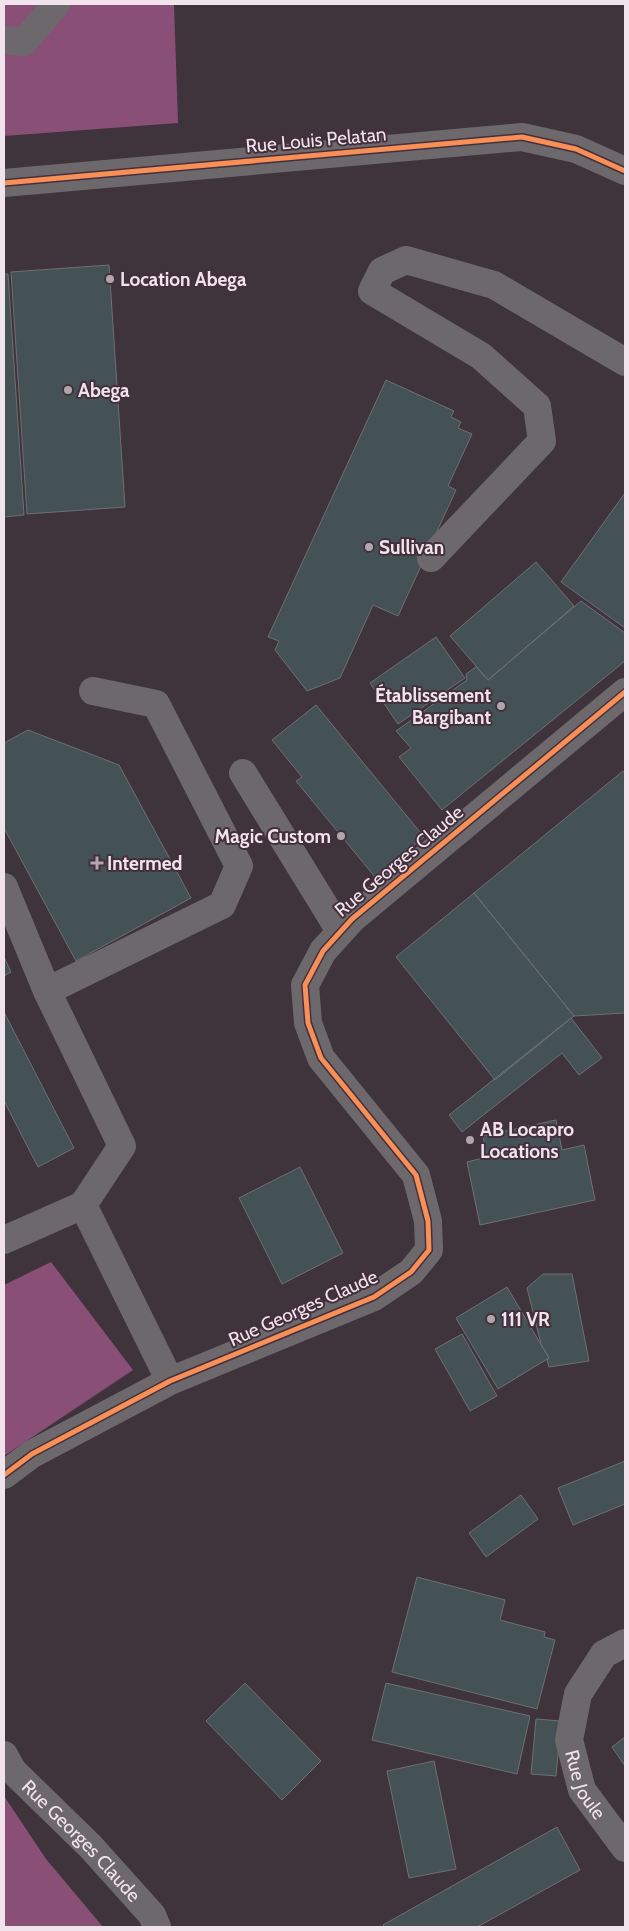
<svg xmlns="http://www.w3.org/2000/svg" width="629" height="1931" font-family="Cabin,sans-serif">
  <rect width="100%" height="100%" fill="#3f343b"/>
  <!-- forest -->
  <path fill="#894f76" d="M 4,4 L 174,4 L 178,123 L 4,136 Z
    M 51,1262 L 133,1370 L 4,1456 L 4,1285 Z
    M 4,1796 L 46,1859 L 103,1927 L 4,1927 Z"/>
  <!-- building -->
  <path fill="#455255" stroke="#6e6f73" d="M 109,265 L 125,507 L 27,514 L 11,272 Z
    M 4,274 L 8,274 L 24,515 L 4,517 Z
    M 386,380 L 454,411 L 451,417 L 461,422 L 458,428 L 472,434 L 448,486 L 456,490 L 398,616 L 373,605 L 340,678 L 307,691 L 275,650 L 279,641 L 268,637 Z
    M 625,493 L 625,628 L 561,582 Z
    M 536,562 L 574,606 L 488,680 L 450,636 Z
    M 581,601 L 625,633 L 625,661 L 442,810 L 399,757 L 411,748 L 396,731 L 467,680 L 466,674 L 476,667 L 488,680 Z
    M 436,637 L 465,678 L 398,724 L 370,683 Z
    M 316,705 L 424,837 L 375,877 L 296,781 L 302,777 L 272,740 Z
    M 28,730 L 119,765 L 191,898 L 76,961 L 4,828 L 4,743 Z
    M 623,771 L 625,774 L 625,1013 L 574,1016 L 474,893 Z
    M 474,893 L 574,1016 L 495,1080 L 396,957 Z
    M 4,957 L 11,972 L 4,976 Z
    M 4,1012 L 74,1148 L 38,1167 L 4,1101 Z
    M 571,1018 L 602,1058 L 579,1075 L 562,1053 L 462,1132 L 449,1115 Z
    M 556,1120 L 562,1150 L 584,1145 L 595,1200 L 480,1225 L 467,1162 L 487,1157 L 483,1136 Z
    M 300,1167 L 343,1253 L 282,1284 L 239,1198 Z
    M 543,1274 L 572,1274 L 589,1361 L 549,1367 L 547,1360 L 549,1358 L 541,1344 L 527,1288 Z
    M 507,1287 L 549,1358 L 498,1389 L 456,1318 Z
    M 462,1334 L 497,1396 L 470,1411 L 435,1349 Z
    M 625,1461 L 625,1504 L 573,1525 L 558,1488 Z
    M 521,1495 L 538,1519 L 486,1557 L 469,1533 Z
    M 417,1577 L 505,1600 L 500,1620 L 545,1632 L 544,1637 L 555,1640 L 537,1709 L 392,1672 Z
    M 245,1683 L 321,1761 L 282,1800 L 206,1721 Z
    M 386,1683 L 530,1716 L 517,1774 L 372,1740 Z
    M 536,1719 L 561,1721 L 556,1776 L 531,1774 Z
    M 625,1737 L 625,1766 L 612,1747 Z
    M 434,1761 L 456,1869 L 409,1878 L 387,1771 Z
    M 557,1827 L 580,1870 L 477,1927 L 385,1927 L 383,1925 Z"/>
  <g fill="none" stroke-linecap="round" stroke-linejoin="round">
    <!-- minor -->
    <g stroke="#6d686b" stroke-width="28">
      <path d="M 4,40 L 24,42 L 56,4"/>
      <path d="M 4,183 L 522,137 L 576,149 L 625,171"/>
      <path d="M 431,558 L 542,441 L 537,406 L 481,356 L 372,291 L 382,271 L 406,260 L 494,285 L 625,362"/>
      <path d="M 243,773 L 340,931"/>
      <path d="M 4,887 L 47,991 L 122,1146 L 83,1205 L 170,1381"/>
      <path d="M 47,991 L 222,905 L 239,866 L 156,704 L 93,691"/>
      <path d="M 4,1240 L 83,1205"/>
      <path d="M 4,1475 L 32,1454 L 170,1381 L 374,1297 L 411,1272 L 429,1250 L 428,1221 L 416,1175 L 321,1058 L 308,1023 L 305,985 L 323,951 L 352,919 L 625,692"/>
      <path id="s1" d="M 625,1643 L 604,1654 L 578,1694 L 569,1740 L 582,1790 L 625,1848"/>
      <path id="s2" d="M 4,1755 L 13,1771 L 91,1847 L 152,1915 L 157,1927"/>
    </g>
    <defs>
      <path id="cycleway" d="M 4,183 L 522,137 L 576,149 L 625,171
        M 4,1475 L 32,1454 L 170,1381 L 374,1297 L 411,1272 L 429,1250 L 428,1221 L 416,1175 L 321,1058 L 308,1023 L 305,985 L 323,951 L 352,919 L 625,692"/>
    </defs>
    <!-- cycleway casing -->
    <use href="#cycleway" stroke="#43303c" stroke-width="8"/>
    <!-- cycleway -->
    <use href="#cycleway" stroke="#f78f57" stroke-width="5"/>
  </g>
  <!-- markers -->
  <g fill="#b2a6ad" stroke="#43303c" stroke-width="2">
    <circle cx="110" cy="279" r="5"/>
    <circle cx="68" cy="390" r="5"/>
    <circle cx="369" cy="547" r="5"/>
    <circle cx="501" cy="706" r="5"/>
    <circle cx="341" cy="836" r="5"/>
    <path d="M94.5 855.5h5v5h5v5h-5v5h-5v-5h-5v-5h5z"/>
    <circle cx="470" cy="1140" r="5"/>
    <circle cx="491" cy="1319" r="5"/>
  </g>
  <g text-anchor="middle" dominant-baseline="central" stroke-width="4" stroke-linejoin="round" paint-order="stroke">
    <!-- street labels -->
    <g font-size="19" fill="#f0e3eb" stroke="#43303c">
      <text transform="translate(316 140) rotate(-5)">Rue Louis Pelatan</text>
      <text transform="translate(399 861) rotate(-40)">Rue Georges Claude</text>
      <text transform="translate(303 1308) rotate(-24)">Rue Georges Claude</text>
      <text stroke="none"><textPath href="#s1" startOffset="166">Rue Joule</textPath></text>
      <text stroke="none"><textPath href="#s2" startOffset="116">Rue Georges Claude</textPath></text>
    </g>
    <!-- poi labels -->
    <g font-size="19" font-weight="bold" fill="#f0e3eb" stroke="#43303c" text-anchor="start">
      <text x="120" y="279">Location Abega</text>
      <text x="78" y="390">Abega</text>
      <text x="379" y="547">Sullivan</text>
      <text x="491" y="695" text-anchor="end">Établissement<tspan x="491" dy="22">Bargibant</tspan></text>
      <text x="331" y="836" text-anchor="end">Magic Custom</text>
      <text x="107" y="863">Intermed</text>
      <text x="480" y="1129">AB Locapro<tspan x="480" dy="22">Locations</tspan></text>
      <text x="501" y="1319">111 VR</text>
    </g>
  </g>
  <!-- border -->
  <rect width="629" height="1931" fill="none" stroke="#f0e3eb" stroke-width="10"/>
</svg>
